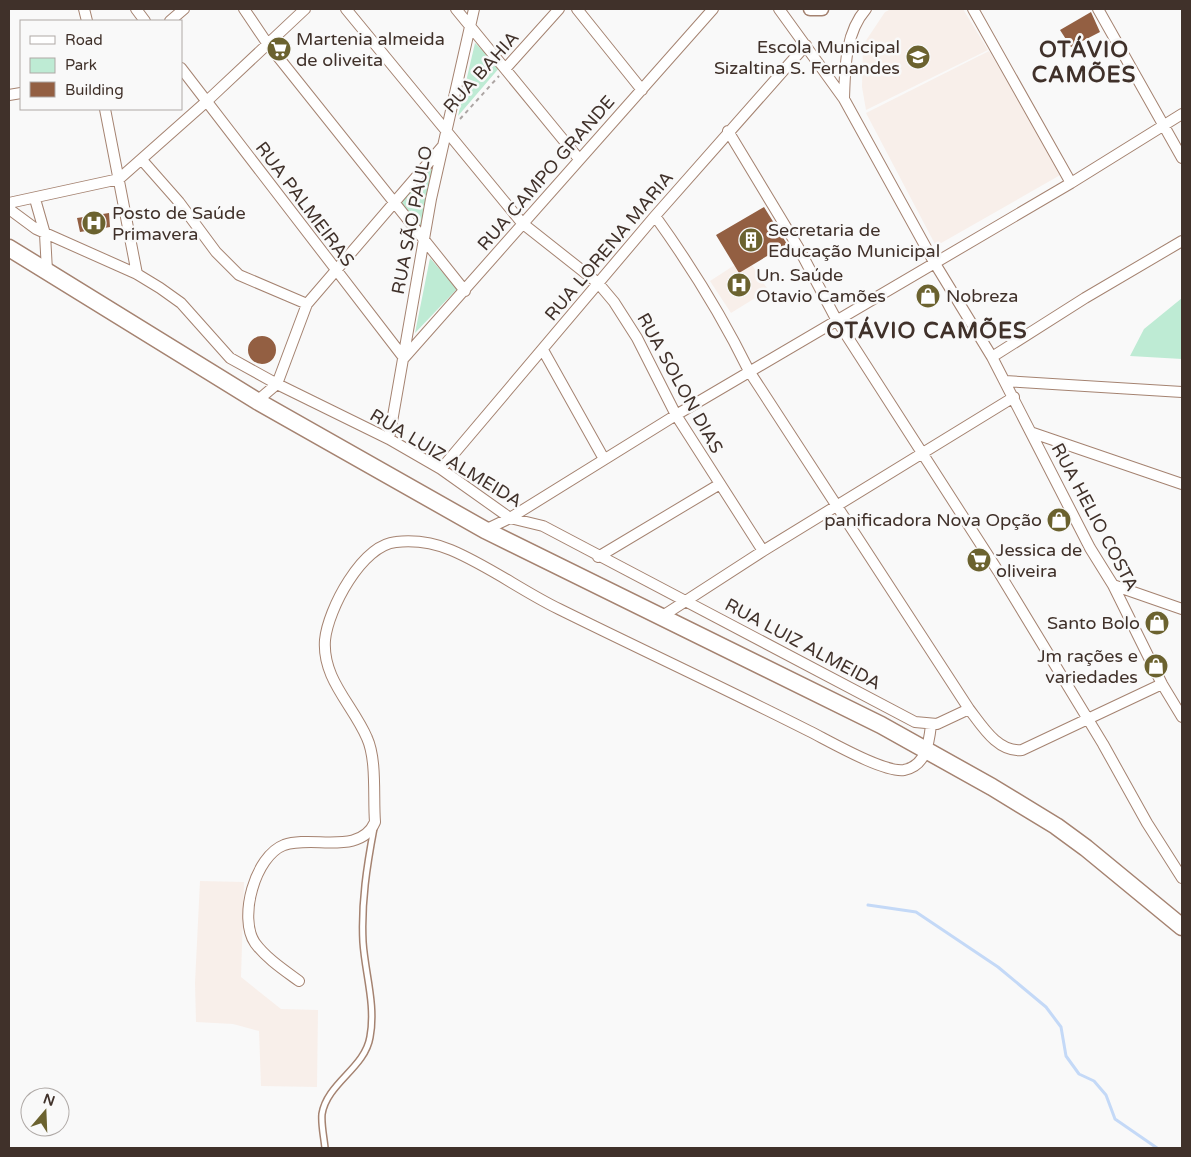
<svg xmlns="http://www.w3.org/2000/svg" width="1191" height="1157" font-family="'Varela Round',sans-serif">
  <rect width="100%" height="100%" fill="#f9f9f9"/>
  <!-- built -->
  <path fill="#f8efea" d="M 891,9 L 963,9 L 988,50 L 866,110 L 862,87 L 863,45 L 885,12 Z
    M 989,51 L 1062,174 L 936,246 L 866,113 Z
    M 747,257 L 768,290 L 731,313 L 710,281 Z
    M 200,881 L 244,882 L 241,977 L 281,1009 L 318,1010 L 317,1087 L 261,1086 L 259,1031 L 233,1024 L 196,1022 L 195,983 Z"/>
  <!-- green -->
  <path fill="#beebd4" d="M 475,43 L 500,67 L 458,116 Z
    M 435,161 L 421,226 L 398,201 Z
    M 430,258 L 457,289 L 415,333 Z
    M 1182,298 L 1182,359 L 1130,356 L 1144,329 Z"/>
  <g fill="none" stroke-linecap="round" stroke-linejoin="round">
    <!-- stream -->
    <path stroke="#c4d9f7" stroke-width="3" d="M 868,905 L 916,912 L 998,967 L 1046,1007 L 1061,1027 L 1066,1056 L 1079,1074 L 1094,1081 L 1106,1095 L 1115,1119 L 1157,1148"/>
  </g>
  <!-- building -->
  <path fill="#935f42" d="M 1091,12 L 1100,32 L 1071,47 L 1060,30 Z
    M 764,207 L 787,244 L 739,273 L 716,235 Z
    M 109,213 L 110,227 L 80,232 L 77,218 Z
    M248 350a14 14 0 1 1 28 0a14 14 0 1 1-28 0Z"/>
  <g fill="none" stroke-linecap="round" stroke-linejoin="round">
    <defs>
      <path id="service" d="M 325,1148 C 324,1137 321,1125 322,1114 C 327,1083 365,1068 370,1037 C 376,1005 365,973 363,942 C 361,903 367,865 374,828"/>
      <path id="minor" d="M 84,9 L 87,21
        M 136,9 L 145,21
        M 244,9 L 267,43 L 465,291
        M 346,9 L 522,223 L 598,283 L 614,302 L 637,338 L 676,415 L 763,551
        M 456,9 L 579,159
        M 577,9 L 642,90
        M 779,9 L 844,99 L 934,262 L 992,357 L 1090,548 L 1113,585 L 1162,684 L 1182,717
        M 973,9 L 1071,183
        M 1098,9 L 1182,158
        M 170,21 L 184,9
        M 181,68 L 404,358 L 713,9
        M 506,68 L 559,9
        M 9,95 L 21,93
        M 844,99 C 845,68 845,33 866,9
        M 105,109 L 137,274
        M 728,131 L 798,247 L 836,319 L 998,571 L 1103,744 L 1147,823 L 1182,878
        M 142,160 L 179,202 L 216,252 L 239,275 L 307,304
        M 35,199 L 45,234 L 47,271
        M 9,203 L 119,179 L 207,101 L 305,9
        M 9,209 L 36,229 L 137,274 L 160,288 L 181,303 L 230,358 L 277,384 L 389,439 L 441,469 L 510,518 L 543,526 L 915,722 L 937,724 L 969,709
        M 655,216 C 691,266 722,316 749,371 L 969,709 C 982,726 998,753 1022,750 L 1162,684
        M 543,350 L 604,459
        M 992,357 L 1085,298 L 1182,241
        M 1005,381 L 1182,392
        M 257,401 L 277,384 L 307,304 L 442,147
        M 1033,433 L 1182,484
        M 389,439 L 431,199 L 474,9
        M 441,469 L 655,216 L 806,45
        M 485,530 L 510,518 L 676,415 L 1071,183 L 1182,114
        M 598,557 L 720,484
        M 1113,585 L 1182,609
        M 661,617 L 763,551 L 1014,397
        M 299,981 C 284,970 266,958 255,943 C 238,918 255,856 284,845 C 313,835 360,856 375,822 C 373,798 377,760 367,738 C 353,705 322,679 325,640 C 328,609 362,545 396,542 C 414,540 434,543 451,550 C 489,566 522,591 559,609 C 642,650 726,689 809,731 C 829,741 884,773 904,770 C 926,766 929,743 931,725"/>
      <path id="tertiary" d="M 810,9 L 822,9"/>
      <path id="trunk" d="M 9,248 L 257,401 L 485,530 L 881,725 L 992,787 L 1056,826 L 1086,848 L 1182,927"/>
    </defs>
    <!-- service casing -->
    <use href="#service" stroke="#a58371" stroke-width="8"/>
    <!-- minor casing -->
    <use href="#minor" stroke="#a58371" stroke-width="12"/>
    <!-- tertiary casing -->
    <use href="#tertiary" stroke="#a58371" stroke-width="15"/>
    <!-- trunk casing -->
    <use href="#trunk" stroke="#a58371" stroke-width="19"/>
    <!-- path -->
    <path stroke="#aca5a3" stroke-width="2" stroke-dasharray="4 4" stroke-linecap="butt" d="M 460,119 L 499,76"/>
    <!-- service -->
    <use href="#service" stroke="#fff" stroke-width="5"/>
    <!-- minor -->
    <use href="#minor" stroke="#fff" stroke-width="10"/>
    <!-- tertiary -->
    <use href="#tertiary" stroke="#fff" stroke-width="12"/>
    <!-- trunk -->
    <use href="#trunk" stroke="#fff" stroke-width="16"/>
  </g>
  <!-- icons -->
  <defs>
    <symbol id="supermarket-disc" viewBox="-11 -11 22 22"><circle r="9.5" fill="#6b622f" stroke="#f9f9f9"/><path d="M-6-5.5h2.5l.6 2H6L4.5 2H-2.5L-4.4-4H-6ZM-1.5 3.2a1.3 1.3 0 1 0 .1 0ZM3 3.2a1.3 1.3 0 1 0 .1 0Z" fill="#fff"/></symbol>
    <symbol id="school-disc" viewBox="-11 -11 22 22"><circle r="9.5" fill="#6b622f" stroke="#f9f9f9"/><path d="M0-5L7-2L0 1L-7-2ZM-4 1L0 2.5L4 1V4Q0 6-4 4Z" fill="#fff"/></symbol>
    <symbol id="hospital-disc" viewBox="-11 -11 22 22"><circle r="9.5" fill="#6b622f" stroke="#f9f9f9"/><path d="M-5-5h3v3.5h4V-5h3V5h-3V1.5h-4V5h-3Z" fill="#fff"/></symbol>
    <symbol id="building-disc" viewBox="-11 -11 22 22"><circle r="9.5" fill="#6b622f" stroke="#f9f9f9"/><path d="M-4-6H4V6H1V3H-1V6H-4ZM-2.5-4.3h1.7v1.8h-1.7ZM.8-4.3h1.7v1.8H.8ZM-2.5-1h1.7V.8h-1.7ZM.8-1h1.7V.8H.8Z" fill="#fff"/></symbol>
    <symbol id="shop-disc" viewBox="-11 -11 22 22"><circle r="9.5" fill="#6b622f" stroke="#f9f9f9"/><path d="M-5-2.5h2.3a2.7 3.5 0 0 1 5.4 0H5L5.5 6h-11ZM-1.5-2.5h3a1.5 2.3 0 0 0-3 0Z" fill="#fff"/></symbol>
  </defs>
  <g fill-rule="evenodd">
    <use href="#supermarket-disc" x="265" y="35" width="28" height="28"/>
    <use href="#school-disc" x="904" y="43" width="28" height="28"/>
    <use href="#hospital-disc" x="80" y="209" width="28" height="28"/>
    <use href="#building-disc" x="737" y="226" width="28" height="28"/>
    <use href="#hospital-disc" x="725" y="271" width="28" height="28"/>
    <use href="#shop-disc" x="914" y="282" width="28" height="28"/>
    <use href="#shop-disc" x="1045" y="506" width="28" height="28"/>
    <use href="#supermarket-disc" x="965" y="546" width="28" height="28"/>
    <use href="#shop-disc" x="1143" y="609" width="28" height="28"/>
    <use href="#shop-disc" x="1142" y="652" width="28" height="28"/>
  </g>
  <g text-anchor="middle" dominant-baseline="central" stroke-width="5" stroke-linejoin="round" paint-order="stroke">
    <!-- poi labels -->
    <g font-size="18" fill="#40312a" stroke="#f9f9f9" text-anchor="start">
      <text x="296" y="39">Martenia almeida<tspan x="296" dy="21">de oliveita</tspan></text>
      <text x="900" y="47" text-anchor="end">Escola Municipal<tspan x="900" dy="21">Sizaltina S. Fernandes</tspan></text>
      <text x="112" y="213">Posto de Saúde<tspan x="112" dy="21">Primavera</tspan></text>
      <text x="768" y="230">Secretaria de<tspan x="768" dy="21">Educação Municipal</tspan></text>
      <text x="756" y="275">Un. Saúde<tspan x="756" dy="21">Otavio Camões</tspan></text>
      <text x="946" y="296">Nobreza</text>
      <text x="1042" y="520" text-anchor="end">panificadora Nova Opção</text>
      <text x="996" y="550">Jessica de<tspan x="996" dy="21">oliveira</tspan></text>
      <text x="1140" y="623" text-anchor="end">Santo Bolo</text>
      <text x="1138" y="656" text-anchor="end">Jm rações e<tspan x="1138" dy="21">variedades</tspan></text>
    </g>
    <!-- street labels -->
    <g font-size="18" fill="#40312a" stroke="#f9f9f9">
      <text transform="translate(481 72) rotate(-48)">RUA BAHIA</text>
      <text transform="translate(546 173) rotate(-49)">RUA CAMPO GRANDE</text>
      <text transform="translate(305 204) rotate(53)">RUA PALMEIRAS</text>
      <text transform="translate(412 220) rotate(-79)">RUA SÃO PAULO</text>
      <text transform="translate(609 246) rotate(-50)">RUA LORENA MARIA</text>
      <text transform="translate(680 383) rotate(61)">RUA SOLON DIAS</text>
      <text transform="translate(446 458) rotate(31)">RUA LUIZ ALMEIDA</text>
      <text transform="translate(1095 517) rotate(62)">RUA HELIO COSTA</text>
      <text transform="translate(803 644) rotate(28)">RUA LUIZ ALMEIDA</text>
    </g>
    <!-- district labels -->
    <g font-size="22" font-weight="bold" letter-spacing="1" fill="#40312a" stroke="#f9f9f9">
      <text x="1084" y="50">OTÁVIO<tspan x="1084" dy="25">CAMÕES</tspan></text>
      <text x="927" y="331">OTÁVIO CAMÕES</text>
    </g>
  </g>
  <!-- border -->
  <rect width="1191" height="1157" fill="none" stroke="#40312a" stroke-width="20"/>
  <!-- legend -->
  <rect x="20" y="20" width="162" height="90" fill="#f9f9f9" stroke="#afa9a6"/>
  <rect x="30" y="36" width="25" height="8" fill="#ffffff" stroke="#afa9a6"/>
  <text x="65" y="45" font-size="15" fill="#40312a">Road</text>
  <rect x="30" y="58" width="25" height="15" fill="#beebd4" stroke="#afa9a6"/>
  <text x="65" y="70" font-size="15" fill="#40312a">Park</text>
  <rect x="30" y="82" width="25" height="15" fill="#935f42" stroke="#afa9a6"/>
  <text x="65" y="95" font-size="15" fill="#40312a">Building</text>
  <!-- north arrow -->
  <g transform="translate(45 1112) rotate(19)"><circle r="24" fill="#f9f9f9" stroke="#afa9a6"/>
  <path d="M0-4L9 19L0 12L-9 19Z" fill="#6b622f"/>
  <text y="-8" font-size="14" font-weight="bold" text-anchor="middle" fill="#40312a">N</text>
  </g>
</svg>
